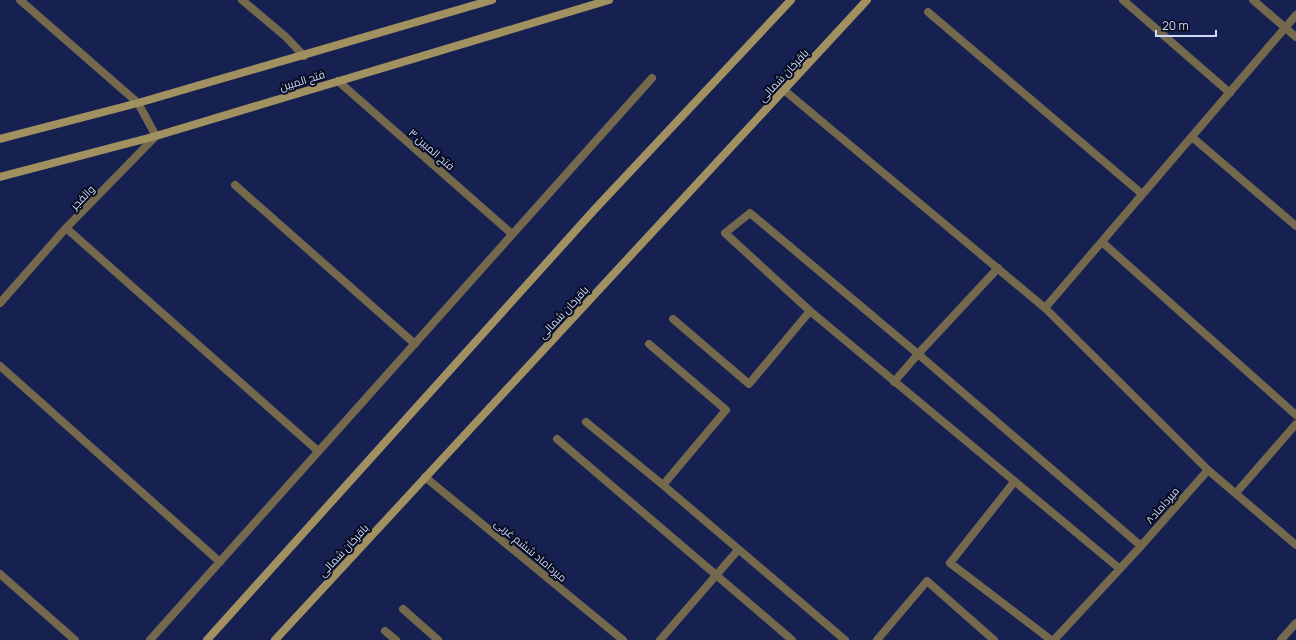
<svg xmlns="http://www.w3.org/2000/svg" width="1296" height="640" font-family="Manrope,Cairo,sans-serif">
  <rect width="100%" height="100%" fill="#162051"/>
  <g fill="none" stroke-linecap="round" stroke-linejoin="round">
    <!-- street -->
    <path stroke="#74694c" stroke-width="8" d="M 242,0 L 286,37 L 304,56
      M 1123,0 L 1230,93
      M 1253,0 L 1296,37
      M 928,12 L 1142,194
      M 338,81 L 512,234
      M 784,90 L 1045,308 L 1208,470
      M 1192,137 L 1296,226
      M 235,185 L 415,344
      M 66,228 L 318,451
      M 1102,242 L 1296,415
      M 0,303 L 66,228 L 156,136 L 138,103 L 20,0
      M 1045,308 L 1296,15
      M 673,319 L 749,384 L 810,311
      M 649,344 L 726,410 L 663,485
      M 0,366 L 220,562
      M 894,382 L 918,354 L 998,268
      M 586,422 L 663,485 L 845,640
      M 557,439 L 792,640
      M 425,477 L 623,640
      M 1014,482 L 950,563 L 1051,640
      M 1236,493 L 1296,424
      M 1120,569 L 810,311 L 725,233 L 750,213 L 918,354 L 1141,546
      M 0,574 L 75,640
      M 403,609 L 438,640
      M 385,631 L 396,640
      M 150,640 L 652,78
      M 660,640 L 738,550
      M 877,640 L 927,581 L 994,640
      M 1054,640 L 1141,546 L 1208,470 L 1296,545
      M 1281,640 L 1296,623"/>
    <!-- secondary -->
    <path stroke="#a19060" stroke-width="8" d="M 0,139 L 138,103 L 492,0
      M 0,177 L 156,136 L 609,0
      M 207,640 L 595,209 L 791,0
      M 275,640 L 867,0"/>
  </g>
  <g text-anchor="middle" dominant-baseline="central" stroke-width="4" stroke-linejoin="round" paint-order="stroke">
    <!-- street labels -->
    <g font-size="11" fill="#cfdafa" stroke="#080d22">
      <text transform="translate(783 75) rotate(-47)">باقرخان شمالی</text>
      <text transform="translate(302 80) rotate(-17)">فتح المبین</text>
      <text transform="translate(432 149) rotate(41)">فتح المبین ۳</text>
      <text transform="translate(82 197) rotate(-46)">والفجر</text>
      <text transform="translate(563 312) rotate(-47)">باقرخان شمالی</text>
      <text transform="translate(1162 505) rotate(-49)">میرداماد۸</text>
      <text transform="translate(343 550) rotate(-47)">باقرخان شمالی</text>
      <text transform="translate(531 550) rotate(40)">میرداماد ششم غربی</text>
    </g>
  </g>
  <!-- scale -->
  <path d="M1156 30v6h60v-6" fill="none" stroke="#cfdafa" stroke-width="2"/>
  <text x="1162" y="30" font-size="12" fill="#cfdafa" stroke="#080d22" stroke-width="3" paint-order="stroke">20 m</text>
</svg>
